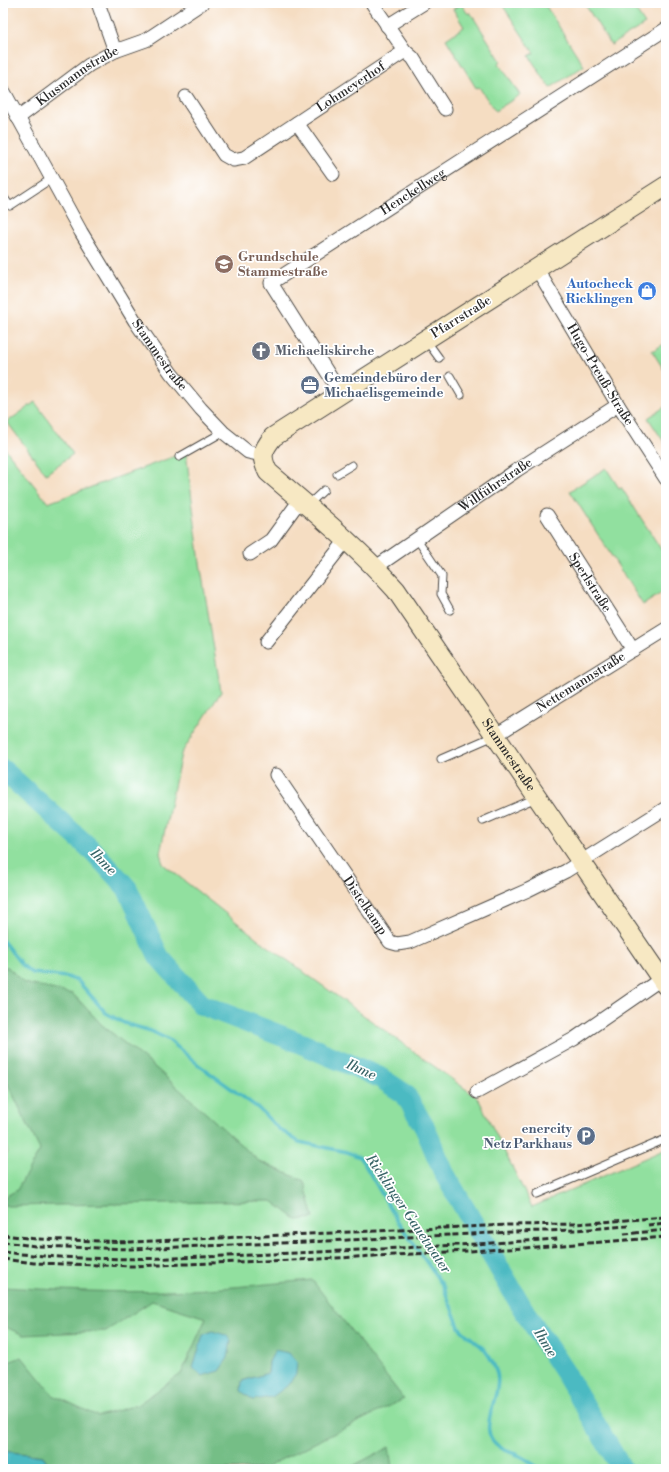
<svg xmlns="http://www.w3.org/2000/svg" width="669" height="1472" font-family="'Libre Bodoni',serif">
  <rect width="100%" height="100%" fill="#fff"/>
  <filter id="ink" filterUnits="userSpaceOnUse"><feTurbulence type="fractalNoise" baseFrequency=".025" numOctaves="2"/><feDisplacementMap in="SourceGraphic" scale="8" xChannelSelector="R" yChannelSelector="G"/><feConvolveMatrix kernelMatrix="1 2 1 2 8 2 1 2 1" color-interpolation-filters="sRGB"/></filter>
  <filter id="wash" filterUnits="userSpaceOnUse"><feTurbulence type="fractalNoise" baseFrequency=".012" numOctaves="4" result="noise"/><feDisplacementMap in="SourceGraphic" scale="16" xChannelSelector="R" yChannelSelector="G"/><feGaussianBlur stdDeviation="0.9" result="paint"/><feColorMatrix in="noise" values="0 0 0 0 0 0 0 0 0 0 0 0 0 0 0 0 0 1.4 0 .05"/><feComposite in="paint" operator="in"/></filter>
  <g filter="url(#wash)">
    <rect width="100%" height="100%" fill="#f5ddc2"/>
    <!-- green -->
    <path fill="#91e09f" stroke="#5e8665" d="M 501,3 L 544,3 L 584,66 L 550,88 L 529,56 L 534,53 Z
      M 584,3 L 631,3 L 645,24 L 611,45 Z
      M 461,4 L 468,14 L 470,12 L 501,61 L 499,63 L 520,95 L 495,111 L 479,87 L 476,88 L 446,39 L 464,27 L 453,9 Z
      M 666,343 L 666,373 L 652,351 Z
      M 35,402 L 73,454 L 46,474 L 7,422 Z
      M 666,406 L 666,445 L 648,418 Z
      M 3,446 L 48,503 L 186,452 L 200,563 L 221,692 L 181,754 L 160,853 L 163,864 L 258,939 L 478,1098 L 532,1207 L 666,1149 L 666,1469 L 52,1469 L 43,1456 L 3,1451 L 3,1161 L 8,1152 L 3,1140 Z
      M 606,468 L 619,488 L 621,487 L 666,557 L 666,590 L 643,605 L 570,491 Z"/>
    <!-- forest -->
    <path fill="#74be86" stroke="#507458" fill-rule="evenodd" d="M 3,967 L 8,967 L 24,983 L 73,994 L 102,1025 L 158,1070 L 259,1161 L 304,1181 L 314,1218 L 297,1220 L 272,1201 L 8,1206 L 3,1204 L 3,1198 L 17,1190 L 40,1150 L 3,1074 Z
      M 312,1280 L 404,1399 L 276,1462 L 265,1469 L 52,1469 L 43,1456 L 3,1451 L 3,1364 L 22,1357 L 53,1395 L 98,1416 L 137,1405 L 181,1374 L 206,1318 L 152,1301 L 106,1331 L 24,1335 L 3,1326 L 3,1287 C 56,1290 110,1293 164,1291 C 214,1290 263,1284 312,1280 ZM 269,1362 L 272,1397 L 242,1381 L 268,1373 Z
      M 389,1447 L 392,1468 L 390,1469 L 347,1469 Z"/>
    <!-- water -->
    <path fill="#4cbac2" stroke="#3c7276" d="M 212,1331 L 226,1335 L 231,1340 L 228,1358 L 219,1371 L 202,1376 L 193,1368 L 203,1335 Z
      M 275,1350 L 289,1353 L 297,1362 L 296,1374 L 287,1386 L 272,1397 L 253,1400 L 241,1391 L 242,1381 L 268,1373 L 269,1362 Z
      M 3,1451 L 43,1456 L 52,1469 L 3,1469 Z"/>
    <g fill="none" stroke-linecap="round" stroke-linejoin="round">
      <!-- stream -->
      <path stroke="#4cbac2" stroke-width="3.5" d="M 3,941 L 21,964 L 32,973 L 67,977 L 78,981 L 106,1013 L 124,1023 L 151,1031 L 169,1040 L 200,1066 L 258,1108 L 279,1129 L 299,1142 L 347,1152 L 359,1157 L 365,1165 L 397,1220 L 443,1286 L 459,1327 C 464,1334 471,1337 477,1343 C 486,1349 494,1363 497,1373 C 503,1399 471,1432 503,1449 C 508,1452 514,1453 520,1456 C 527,1459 534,1465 540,1469"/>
      <!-- river -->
      <path stroke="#4cbac2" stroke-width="21" d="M 3,770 L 94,852 L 127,888 L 159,957 L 202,1005 L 300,1043 L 379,1077 L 405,1094 L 425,1128 L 444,1173 L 523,1309 L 567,1376 L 622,1469"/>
    </g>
  </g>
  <g filter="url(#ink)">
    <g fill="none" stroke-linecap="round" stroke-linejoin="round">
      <defs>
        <path id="lane" d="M 3,196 L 10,206 L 51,179
          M 426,340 L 439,358
          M 450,376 L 461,395
          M 179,457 L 223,432
          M 337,474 L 352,465
          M 308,505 L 324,490
          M 417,539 L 442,576 L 441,594 L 450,610
          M 441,759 L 494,736
          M 483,821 L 536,798
          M 537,1194 L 666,1139"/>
        <g id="street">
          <path d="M 98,3 L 115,51"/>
          <path d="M 372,3 L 405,51 L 413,58 L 445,109"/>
          <path d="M 387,26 L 424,3"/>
          <path id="s1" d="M 3,90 L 81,232 L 135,321 L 171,373 L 201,409 L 223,432 L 248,452 L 262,455"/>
          <path id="s2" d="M 186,97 L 224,155 L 233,160 L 244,158 L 405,51"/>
          <path id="s3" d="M 18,118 L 89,65 L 115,51 L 146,40 L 202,3"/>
          <path d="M 297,123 L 333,174"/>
          <path id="s4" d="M 537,269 L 618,405 L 666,479"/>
          <path id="s5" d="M 341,394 L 271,283 L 666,29"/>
          <path id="s6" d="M 547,515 L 633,650"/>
          <path d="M 250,554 L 271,540 L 300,500"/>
          <path id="s7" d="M 376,567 L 517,470 L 618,405"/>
          <path d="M 266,642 L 347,539"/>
          <path id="s8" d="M 496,735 L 666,629"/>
          <path id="s9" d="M 276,775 L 390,942 L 397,944 L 410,942 L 528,890 L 566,871 L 666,808"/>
          <path d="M 477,1092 L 574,1039 L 661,979"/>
        </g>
        <g id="secondary">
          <path id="s10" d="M 666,186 L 273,437 C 262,451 260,456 268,472 C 312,510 357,546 396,590 L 666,986"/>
        </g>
      </defs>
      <!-- lane casing -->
      <use href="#lane" stroke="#494642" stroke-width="9"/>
      <!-- street casing -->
      <use href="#street" stroke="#494642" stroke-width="15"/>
      <!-- secondary casing -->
      <use href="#secondary" stroke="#494642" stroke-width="21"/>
      <!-- lane -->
      <use href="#lane" stroke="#fff" stroke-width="7"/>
      <!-- street -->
      <use href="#street" stroke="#fff" stroke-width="13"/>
      <!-- secondary -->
      <use href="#secondary" stroke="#f7e8c3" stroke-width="19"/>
      <!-- rail -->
      <path stroke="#2b2b2b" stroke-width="3" stroke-dasharray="6 3" stroke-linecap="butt" d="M 648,1225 L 666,1223
        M 624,1234 L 666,1230
        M 3,1235 L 36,1239 L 131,1242 L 508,1225 L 576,1224 L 666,1217
        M 3,1242 L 35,1246 L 131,1249 L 306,1242 L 513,1232 L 576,1230 L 628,1226
        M 3,1252 C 92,1263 182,1258 272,1254 C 367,1250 463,1245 558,1239
        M 3,1259 L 34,1263 L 132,1266 L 319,1259 L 524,1248 L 666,1237"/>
    </g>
  </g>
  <!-- icons -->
  <defs>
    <symbol id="school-disc" viewBox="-11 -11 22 22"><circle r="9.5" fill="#8d6e63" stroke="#fff"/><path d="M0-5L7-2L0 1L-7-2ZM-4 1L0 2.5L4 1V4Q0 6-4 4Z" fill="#fff"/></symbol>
    <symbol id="shop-disc" viewBox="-11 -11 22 22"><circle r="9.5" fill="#3f7fe0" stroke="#fff"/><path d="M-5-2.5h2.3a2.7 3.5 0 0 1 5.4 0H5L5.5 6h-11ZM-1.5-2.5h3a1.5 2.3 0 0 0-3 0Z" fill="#fff"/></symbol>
    <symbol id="church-disc" viewBox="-11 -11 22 22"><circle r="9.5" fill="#6b7280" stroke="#fff"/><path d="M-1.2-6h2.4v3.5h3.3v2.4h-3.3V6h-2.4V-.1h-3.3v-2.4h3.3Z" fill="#fff"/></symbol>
    <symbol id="office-disc" viewBox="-11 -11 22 22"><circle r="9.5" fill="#5c6f8a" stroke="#fff"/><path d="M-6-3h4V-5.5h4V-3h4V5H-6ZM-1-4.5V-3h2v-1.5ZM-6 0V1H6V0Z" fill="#fff"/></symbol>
    <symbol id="parking-disc" viewBox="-11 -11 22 22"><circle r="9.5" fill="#5c6f8a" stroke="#fff"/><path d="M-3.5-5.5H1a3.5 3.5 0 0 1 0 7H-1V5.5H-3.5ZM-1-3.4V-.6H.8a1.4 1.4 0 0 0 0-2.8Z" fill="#fff"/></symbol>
  </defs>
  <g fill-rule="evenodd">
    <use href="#school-disc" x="213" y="253" width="22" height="22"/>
    <use href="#shop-disc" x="636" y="280" width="22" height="22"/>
    <use href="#church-disc" x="250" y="340" width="22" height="22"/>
    <use href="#office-disc" x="299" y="374" width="22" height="22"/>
    <use href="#parking-disc" x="575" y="1125" width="22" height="22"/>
  </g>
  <g text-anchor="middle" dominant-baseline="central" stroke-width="3.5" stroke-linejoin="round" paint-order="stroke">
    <!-- street labels -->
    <g font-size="13" fill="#2b2b2b" stroke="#fff">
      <text stroke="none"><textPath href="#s3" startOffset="73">Klusmannstraße</textPath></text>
      <text stroke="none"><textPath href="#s2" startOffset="219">Lohmeyerhof</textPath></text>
      <text stroke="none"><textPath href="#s5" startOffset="300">Henckellweg</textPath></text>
      <text transform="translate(461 317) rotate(-32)">Pfarrstraße</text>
      <text stroke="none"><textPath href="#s1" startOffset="308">Stammestraße</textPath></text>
      <text stroke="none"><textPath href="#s4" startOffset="123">Hugo-Preuß-Straße</textPath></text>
      <text stroke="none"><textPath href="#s7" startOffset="145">Willführstraße</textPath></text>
      <text stroke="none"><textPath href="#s6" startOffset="80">Sperlstraße</textPath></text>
      <text stroke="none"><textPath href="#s8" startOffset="100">Nettemannstraße</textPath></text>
      <text stroke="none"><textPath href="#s10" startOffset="879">Stammestraße</textPath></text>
      <text stroke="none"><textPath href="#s9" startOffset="158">Distelkamp</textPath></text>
    </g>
    <!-- education labels -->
    <g font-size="13" font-weight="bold" fill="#785e54" stroke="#fff" text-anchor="start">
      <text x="238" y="257">Grundschule<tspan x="238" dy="15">Stammestraße</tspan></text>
    </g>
    <!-- shop labels -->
    <g font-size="13" font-weight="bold" fill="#366cbe" stroke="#fff" text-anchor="end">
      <text x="633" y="284">Autocheck<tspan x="633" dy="15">Ricklingen</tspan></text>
    </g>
    <!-- worship labels -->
    <g font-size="13" font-weight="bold" fill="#5b616d" stroke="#fff" text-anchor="start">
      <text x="275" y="351">Michaeliskirche</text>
    </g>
    <!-- service labels -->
    <g font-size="13" font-weight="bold" fill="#4e5e75" stroke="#fff" text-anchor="start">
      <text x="324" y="378">Gemeindebüro der<tspan x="324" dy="15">Michaelisgemeinde</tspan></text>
      <text x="572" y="1129" text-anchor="end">enercity<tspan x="572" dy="15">Netz Parkhaus</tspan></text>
    </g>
    <!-- water labels -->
    <g font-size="14" font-style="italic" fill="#386467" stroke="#fff">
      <text transform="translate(103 862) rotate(46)">Ihme</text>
      <text transform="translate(361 1070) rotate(24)">Ihme</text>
      <text transform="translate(408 1214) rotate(56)">Ricklinger Gauetwater</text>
      <text transform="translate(545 1343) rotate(58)">Ihme</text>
    </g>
  </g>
  <!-- margin -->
  <rect width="669" height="1472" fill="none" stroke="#fff" stroke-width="16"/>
</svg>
